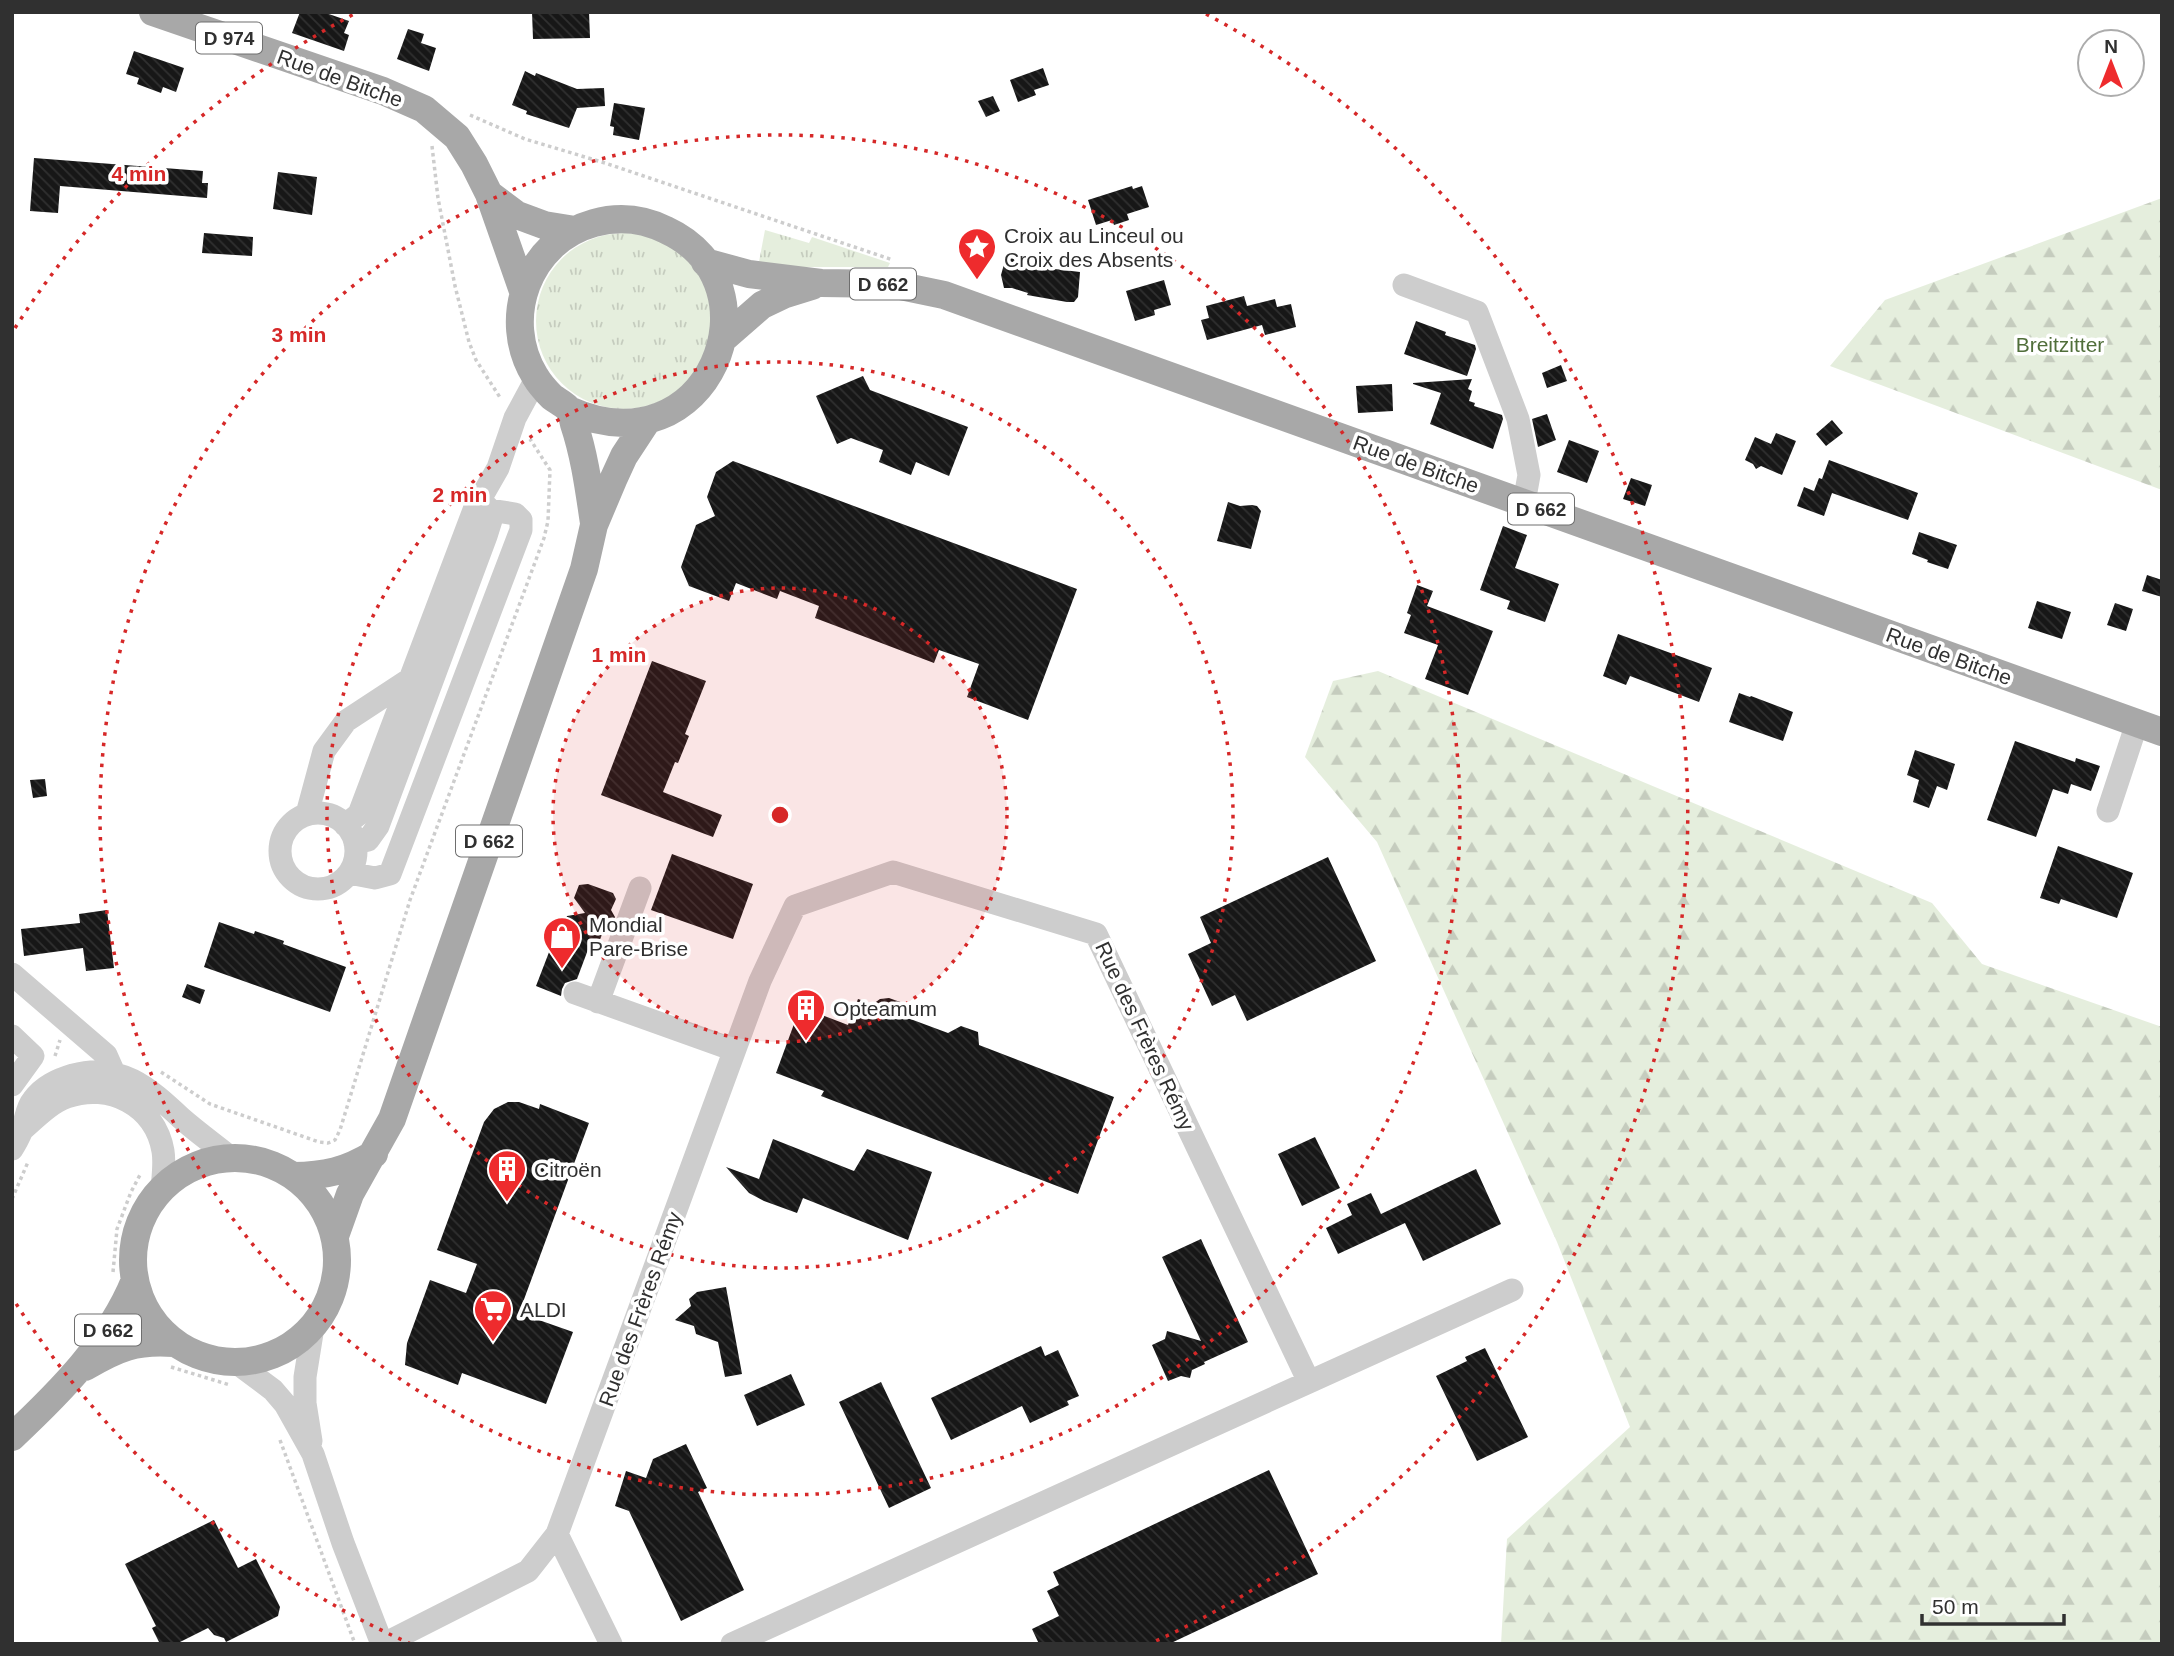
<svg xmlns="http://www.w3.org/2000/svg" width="2174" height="1656" font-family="Helvetica,sans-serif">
  <defs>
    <pattern id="grass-tufts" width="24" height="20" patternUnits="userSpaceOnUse" patternTransform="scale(1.75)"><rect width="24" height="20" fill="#e5eedd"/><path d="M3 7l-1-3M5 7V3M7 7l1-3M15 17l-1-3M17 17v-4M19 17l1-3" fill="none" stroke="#c5ccbe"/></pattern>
    <pattern id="forest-firs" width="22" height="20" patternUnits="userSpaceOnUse" patternTransform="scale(1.75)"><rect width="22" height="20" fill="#e5eedd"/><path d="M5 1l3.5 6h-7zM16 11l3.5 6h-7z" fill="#c5ccbe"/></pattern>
    <pattern id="building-back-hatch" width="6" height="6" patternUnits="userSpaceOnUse" patternTransform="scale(1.75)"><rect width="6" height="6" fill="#171717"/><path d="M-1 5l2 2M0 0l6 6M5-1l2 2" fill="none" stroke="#303030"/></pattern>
  </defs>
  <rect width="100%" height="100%" fill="#fff"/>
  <!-- grass -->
  <path fill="url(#grass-tufts)" d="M 765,230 L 809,243 L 812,237 L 890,263 L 888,267 L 758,267 Z
    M536 321a88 88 0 1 1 176 0a88 88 0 1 1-176 0Z"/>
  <!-- forest -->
  <path fill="url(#forest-firs)" d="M 2162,198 L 2162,490 L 1830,366 L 1885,300 Z
    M 1378,671 L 1932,903 L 1982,964 L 2162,1027 L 2162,1644 L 1501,1644 L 1507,1539 L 1630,1427 L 1557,1242 L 1377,842 L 1305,757 L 1333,681 Z"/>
  <!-- building -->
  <path fill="url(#building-back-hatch)" d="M 300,12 L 323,12 L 349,21 L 344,33 L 349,35 L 344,51 L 292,33 Z
    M 532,12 L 589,12 L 590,38 L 533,39 Z
    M 408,29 L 424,34 L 421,43 L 436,48 L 429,71 L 397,59 Z
    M 134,51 L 184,68 L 176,92 L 163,87 L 161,93 L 137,84 L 139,78 L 126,74 Z
    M 1043,68 L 1049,85 L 1034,90 L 1036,95 L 1018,102 L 1010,80 Z
    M 525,71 L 535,76 L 536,73 L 577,89 L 604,88 L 605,106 L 577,108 L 569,128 L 526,114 L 527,111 L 512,105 Z
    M 993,96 L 1000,111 L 986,117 L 978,101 Z
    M 614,103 L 645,108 L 639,140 L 613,135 L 614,127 L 610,126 Z
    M 34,158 L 203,171 L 202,183 L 208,183 L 207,198 L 60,186 L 58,213 L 30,211 Z
    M 278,172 L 317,177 L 312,215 L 273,209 Z
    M 1132,186 L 1133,189 L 1142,186 L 1149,207 L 1127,214 L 1129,220 L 1114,225 L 1112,220 L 1096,225 L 1088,200 Z
    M 204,233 L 253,237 L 252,256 L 202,253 Z
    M 1006,257 L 1055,269 L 1080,272 L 1078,297 L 1074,302 L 1067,302 L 1027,295 L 1028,293 L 1012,288 L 1004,288 L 1001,275 Z
    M 1164,280 L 1171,305 L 1154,310 L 1155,315 L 1135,321 L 1126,291 Z
    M 1244,296 L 1247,306 L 1275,299 L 1277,307 L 1291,304 L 1296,327 L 1265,335 L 1262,325 L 1207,340 L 1201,320 L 1209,318 L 1206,306 Z
    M 1416,321 L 1446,332 L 1445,335 L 1475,345 L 1476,349 L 1467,376 L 1404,354 Z
    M 1561,365 L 1567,381 L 1547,388 L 1542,373 Z
    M 863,376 L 870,390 L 968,427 L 949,476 L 916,462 L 911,475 L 879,462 L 883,450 L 851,438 L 837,444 L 816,396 Z
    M 1472,379 L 1468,389 L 1472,391 L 1469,401 L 1475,403 L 1474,406 L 1502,415 L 1503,419 L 1493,449 L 1430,424 L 1441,393 L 1413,384 L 1413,383 Z
    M 1392,384 L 1393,411 L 1358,413 L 1356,386 Z
    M 1547,414 L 1556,440 L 1538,447 L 1532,419 Z
    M 1832,420 L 1843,433 L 1826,446 L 1816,434 Z
    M 1776,433 L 1796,441 L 1782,475 L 1761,466 L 1756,469 L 1753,464 L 1745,460 L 1755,437 L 1771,444 Z
    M 1569,440 L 1599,451 L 1587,483 L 1557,472 Z
    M 1829,460 L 1918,493 L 1908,520 L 1832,493 L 1824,516 L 1797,506 L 1804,487 L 1814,491 L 1819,478 L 1822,479 Z
    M 733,461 L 1077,589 L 1028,720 L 967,697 L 979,664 L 939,650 L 934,663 L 815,618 L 819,606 L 780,591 L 777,599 L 736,583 L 729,601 L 689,586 L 681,567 L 696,525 L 715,516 L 707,497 L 716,472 Z
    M 1631,478 L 1652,485 L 1645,506 L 1623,499 Z
    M 1228,502 L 1240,506 L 1252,505 L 1257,506 L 1261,511 L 1251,549 L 1217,541 Z
    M 1503,526 L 1527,535 L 1515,568 L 1559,584 L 1545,622 L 1507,609 L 1510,601 L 1480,590 Z
    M 1919,532 L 1957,545 L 1948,569 L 1927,562 L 1928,560 L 1912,554 Z
    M 2147,575 L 2162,580 L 2162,597 L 2142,591 Z
    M 1417,585 L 1433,591 L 1427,606 L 1493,631 L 1468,695 L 1425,679 L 1438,645 L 1404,633 L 1411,615 L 1407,613 Z
    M 2037,601 L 2071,612 L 2062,639 L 2028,628 Z
    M 2115,603 L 2133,609 L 2126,631 L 2107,625 Z
    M 1618,634 L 1712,668 L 1699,702 L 1630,676 L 1626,685 L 1603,676 Z
    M 652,661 L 706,681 L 685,734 L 689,736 L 678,763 L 675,762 L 663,792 L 722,815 L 713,837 L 601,795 Z
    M 1739,693 L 1750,697 L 1751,696 L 1793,712 L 1783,741 L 1729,722 Z
    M 2015,741 L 2075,762 L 2076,758 L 2100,766 L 2091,791 L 2071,784 L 2068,794 L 2053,789 L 2036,837 L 1987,820 Z
    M 1915,750 L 1955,764 L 1947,790 L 1937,786 L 1929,808 L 1913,802 L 1919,780 L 1907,775 Z
    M 45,779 L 47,796 L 33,798 L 30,780 Z
    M 2058,846 L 2133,873 L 2117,918 L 2061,899 L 2059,904 L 2040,898 Z
    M 672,854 L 753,884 L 733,939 L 651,910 Z
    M 1328,857 L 1376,961 L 1247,1021 L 1235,995 L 1212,1006 L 1188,954 L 1211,943 L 1200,917 Z
    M 588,884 L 613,893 L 616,899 L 611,910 L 615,917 L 610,928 L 603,932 L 599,942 L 589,947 L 577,979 L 565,983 L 562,989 L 561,996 L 536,986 L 556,934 L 560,935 L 567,916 L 585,913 L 574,898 L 579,885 Z
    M 107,910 L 114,968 L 86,971 L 83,948 L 24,956 L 21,929 L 80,923 L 79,914 Z
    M 219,922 L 254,934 L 255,931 L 284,941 L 283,944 L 346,967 L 330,1012 L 204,967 Z
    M 187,984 L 205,990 L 200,1004 L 182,997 Z
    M 889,998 L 903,1003 L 905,1017 L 948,1033 L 961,1026 L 978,1032 L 979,1045 L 1114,1097 L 1078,1194 L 821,1096 L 824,1091 L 776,1073 L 794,1024 L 794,1015 L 801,1007 L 848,1025 L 858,999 L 873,1004 L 880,999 Z
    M 508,1102 L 519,1102 L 539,1109 L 540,1104 L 589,1123 L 519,1313 L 573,1332 L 546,1404 L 462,1373 L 458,1385 L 405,1365 L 407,1343 L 430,1280 L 466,1293 L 477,1264 L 437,1250 L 484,1122 L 494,1109 Z
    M 1315,1137 L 1340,1188 L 1302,1206 L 1278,1154 Z
    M 773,1139 L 854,1171 L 867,1149 L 932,1172 L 908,1240 L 803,1198 L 797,1213 L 764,1201 L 749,1193 L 726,1167 L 759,1179 Z
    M 1476,1169 L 1501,1224 L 1423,1261 L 1405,1223 L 1338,1254 L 1326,1228 L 1352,1215 L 1347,1204 L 1371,1193 L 1381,1214 Z
    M 1201,1239 L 1248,1342 L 1204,1362 L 1205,1364 L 1192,1370 L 1190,1378 L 1181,1376 L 1168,1381 L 1152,1345 L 1165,1339 L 1167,1331 L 1201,1341 L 1162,1257 Z
    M 726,1287 L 742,1374 L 725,1377 L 718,1342 L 696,1334 L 694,1326 L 675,1320 L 691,1306 L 689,1299 L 697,1292 Z
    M 1041,1346 L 1045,1356 L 1058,1350 L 1079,1396 L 1067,1401 L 1069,1405 L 1030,1423 L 1022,1406 L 951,1440 L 931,1398 Z
    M 1485,1348 L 1528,1437 L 1477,1461 L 1436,1376 L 1467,1361 L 1465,1357 Z
    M 791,1374 L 805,1405 L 757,1426 L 744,1395 Z
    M 881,1382 L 931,1488 L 889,1508 L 839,1402 Z
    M 686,1444 L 707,1488 L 698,1492 L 744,1590 L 681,1621 L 629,1511 L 615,1506 L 626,1471 L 646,1478 L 653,1459 Z
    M 1269,1470 L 1318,1574 L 1169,1644 L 1039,1644 L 1032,1629 L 1059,1616 L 1047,1591 L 1059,1585 L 1053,1572 Z
    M 214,1520 L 238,1568 L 256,1559 L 280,1607 L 278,1616 L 226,1642 L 224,1638 L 214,1635 L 208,1628 L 176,1644 L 160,1644 L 152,1628 L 156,1626 L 125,1564 Z"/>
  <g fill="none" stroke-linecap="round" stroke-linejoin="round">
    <!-- path -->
    <path stroke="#cdcdcd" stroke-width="3.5" stroke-dasharray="3.5 3.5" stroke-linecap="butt" d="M 470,115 L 525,139 L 605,163 L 893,260
      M 432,146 L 438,198 L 455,286 L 469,342 L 476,360 L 501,399
      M 55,1056 L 60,1040
      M 161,1072 L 210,1104 L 319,1142 L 328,1143 L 335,1140 L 340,1130 L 410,900 L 544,538 L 548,521 L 550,470 L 530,439
      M 12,1199 L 28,1162
      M 113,1272 L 117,1229 L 131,1192 L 141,1173
      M 171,1367 L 230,1385
      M 280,1440 L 355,1644"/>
    <!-- minor -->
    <path stroke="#cdcdcd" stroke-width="23" d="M 1404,285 L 1477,312 L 1518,419 L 1529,475 L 1524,503
      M 2108,811 L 2137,723
      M280 851a38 38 0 1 1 76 0a38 38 0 1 1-76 0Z
      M 307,814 L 324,751 L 346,721 L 410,679
      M 345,825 L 359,814 L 474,510 L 498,468 L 515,418 L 536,379
      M 355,843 L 368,840 L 378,826 L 486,536 L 491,520 L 490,510 L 482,502
      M 349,873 L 375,878 L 390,874 L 521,530 L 521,520 L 515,514 L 490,510
      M 12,974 L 106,1055 L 114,1073
      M 575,993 L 734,1050
      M 598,1002 L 640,888
      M 12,1036 L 33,1056 L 12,1085
      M 23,1129 C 36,1118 50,1103 67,1097 C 109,1082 155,1105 163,1151 C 165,1163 163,1177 162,1189
      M 12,1149 C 16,1143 19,1137 22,1130 C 26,1120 26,1108 33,1100 C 43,1086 57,1080 73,1075 C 120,1062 149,1088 181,1118 C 197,1132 215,1145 231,1158
      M 237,1363 L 273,1390 L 285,1404 L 313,1454 L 343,1543 L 382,1644
      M 1309,1382 L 1512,1290
      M 311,1441 L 305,1403 L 305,1377 L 313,1327
      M 557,1534 L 611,1644
      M 384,1644 L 528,1571 L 557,1534 L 760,981 L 795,906 L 893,872 L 1096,934 L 1309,1382 L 732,1644"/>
    <!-- major -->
    <path stroke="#a8a8a8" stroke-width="28" d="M 153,12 L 383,91 L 424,109 L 457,137 L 474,164 L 489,194 L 523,291
      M 489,194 L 517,215 L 544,225 L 575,230
      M 705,262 L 749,274 L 821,283 L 891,284 L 944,295 L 2162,732
      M 723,339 L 762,305 L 783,295 L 812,286
      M 569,410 C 709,473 783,284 666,230 C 644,219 619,216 594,223 C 528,241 500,319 535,376 C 539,383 546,391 552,397 C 557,401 565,404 569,410 C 572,413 573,420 574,424 C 585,457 589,490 594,523
      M133 1260a102 102 0 1 1 204 0a102 102 0 1 1-204 0Z
      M 293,1176 C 325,1176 346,1171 374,1154
      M 335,1236 L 350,1194 L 392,1119 L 584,569 L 594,525 L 613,480 L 624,456 L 647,421
      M 85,1367 C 117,1348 136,1340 174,1343
      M 12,1437 C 60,1392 110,1342 135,1280"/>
  </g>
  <!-- distance rings -->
  <circle cx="780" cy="815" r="227" fill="#d62828" fill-opacity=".12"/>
  <g fill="none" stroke="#d62828" stroke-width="3.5" stroke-dasharray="3.5 7">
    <circle cx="780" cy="815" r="227"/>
    <circle cx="780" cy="815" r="453"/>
    <circle cx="780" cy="815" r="680"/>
    <path d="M411 1644A907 907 0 0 1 15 1302M15 328A907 907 0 0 1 354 14M1206 14A907 907 0 0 1 1149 1644"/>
  </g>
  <!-- icons -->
  <defs>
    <symbol id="sight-pin" viewBox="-11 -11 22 30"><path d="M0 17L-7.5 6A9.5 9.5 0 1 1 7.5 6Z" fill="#ee2b2d" stroke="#fff"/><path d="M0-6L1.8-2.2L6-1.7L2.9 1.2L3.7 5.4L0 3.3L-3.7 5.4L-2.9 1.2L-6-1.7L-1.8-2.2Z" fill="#fff"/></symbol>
    <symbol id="shop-pin" viewBox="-11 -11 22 30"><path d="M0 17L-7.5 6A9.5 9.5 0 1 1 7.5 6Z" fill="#ee2b2d" stroke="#fff"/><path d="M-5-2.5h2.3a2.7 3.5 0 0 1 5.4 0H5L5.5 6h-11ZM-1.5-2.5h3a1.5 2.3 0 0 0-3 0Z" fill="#fff"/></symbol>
    <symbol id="building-pin" viewBox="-11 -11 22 30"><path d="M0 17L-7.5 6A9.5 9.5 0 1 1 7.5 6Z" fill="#ee2b2d" stroke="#fff"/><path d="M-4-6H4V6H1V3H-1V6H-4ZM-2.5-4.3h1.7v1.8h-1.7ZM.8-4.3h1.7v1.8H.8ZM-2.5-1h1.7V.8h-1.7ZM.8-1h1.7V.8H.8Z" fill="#fff"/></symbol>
    <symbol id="supermarket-pin" viewBox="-11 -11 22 30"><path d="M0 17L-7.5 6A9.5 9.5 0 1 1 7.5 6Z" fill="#ee2b2d" stroke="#fff"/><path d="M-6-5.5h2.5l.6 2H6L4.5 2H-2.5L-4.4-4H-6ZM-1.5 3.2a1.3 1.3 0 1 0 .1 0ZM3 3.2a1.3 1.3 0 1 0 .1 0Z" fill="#fff"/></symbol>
  </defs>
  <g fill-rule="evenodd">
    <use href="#sight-pin" x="955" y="225" width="44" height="60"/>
    <use href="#shop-pin" x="540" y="914" width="44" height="60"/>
    <use href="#building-pin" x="784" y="986" width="44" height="60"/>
    <use href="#building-pin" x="485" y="1147" width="44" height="60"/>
    <use href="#supermarket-pin" x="471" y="1287" width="44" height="60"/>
  </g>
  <g text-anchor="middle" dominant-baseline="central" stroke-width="7" stroke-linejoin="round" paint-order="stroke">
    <!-- shield labels -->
    <g fill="#fff" stroke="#6e6e6e" stroke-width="2">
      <rect x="196" y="22.5" width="66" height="31" rx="5"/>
      <rect x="850" y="268.5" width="66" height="31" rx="5"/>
      <rect x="1508" y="493.5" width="66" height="31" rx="5"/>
      <rect x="456" y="825.5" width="66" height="31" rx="5"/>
      <rect x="75" y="1314.5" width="66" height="31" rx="5"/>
    </g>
    <g font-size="19" font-weight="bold" fill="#303030">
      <text x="229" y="38">D 974</text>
      <text x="883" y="284">D 662</text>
      <text x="1541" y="509">D 662</text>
      <text x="489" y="841">D 662</text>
      <text x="108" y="1330">D 662</text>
    </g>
    <!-- street labels -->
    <g font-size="21" fill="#303030" stroke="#fff">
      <text transform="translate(340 78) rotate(20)">Rue de Bitche</text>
      <text transform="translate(1416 464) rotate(20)">Rue de Bitche</text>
      <text transform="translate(1949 656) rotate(20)">Rue de Bitche</text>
      <text transform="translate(1145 1036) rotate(65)">Rue des Frères Rémy</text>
      <text transform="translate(640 1309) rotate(-70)">Rue des Frères Rémy</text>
    </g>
    <!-- poi labels -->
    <g font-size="21" fill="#303030" stroke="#fff" text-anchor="start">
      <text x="1004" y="235">Croix au Linceul ou<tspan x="1004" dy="24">Croix des Absents</tspan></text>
      <text x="589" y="924">Mondial<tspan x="589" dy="24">Pare-Brise</tspan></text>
      <text x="833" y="1008">Opteamum</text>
      <text x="534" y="1169">Citroën</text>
      <text x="520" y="1309">ALDI</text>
    </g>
    <!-- park labels -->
    <g font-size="21" fill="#506e3a" stroke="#fff">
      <text x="2060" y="344">Breitzitter</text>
    </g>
  </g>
  <circle cx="780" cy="815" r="10" fill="#d62828" stroke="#fff" stroke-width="3.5"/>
  <g font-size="21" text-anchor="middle" font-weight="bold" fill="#d62828" stroke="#fff" stroke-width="7" stroke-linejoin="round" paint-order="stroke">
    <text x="139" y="181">4 min</text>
    <text x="299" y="342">3 min</text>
    <text x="460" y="502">2 min</text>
    <text x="619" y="662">1 min</text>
  </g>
  <!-- border -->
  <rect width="2174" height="1656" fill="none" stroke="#303030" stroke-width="28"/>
  <!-- north arrow -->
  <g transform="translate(2111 63)"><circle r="33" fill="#ffffff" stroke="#acacac" stroke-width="2"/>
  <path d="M0-5L12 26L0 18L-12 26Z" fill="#ee2b2d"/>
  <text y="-10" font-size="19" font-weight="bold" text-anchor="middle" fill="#303030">N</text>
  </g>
  <!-- scale -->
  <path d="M1922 1614v10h142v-10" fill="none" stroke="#303030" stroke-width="3.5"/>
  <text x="1932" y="1614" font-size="21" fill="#303030" stroke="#ffffff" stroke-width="5" paint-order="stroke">50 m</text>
</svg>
